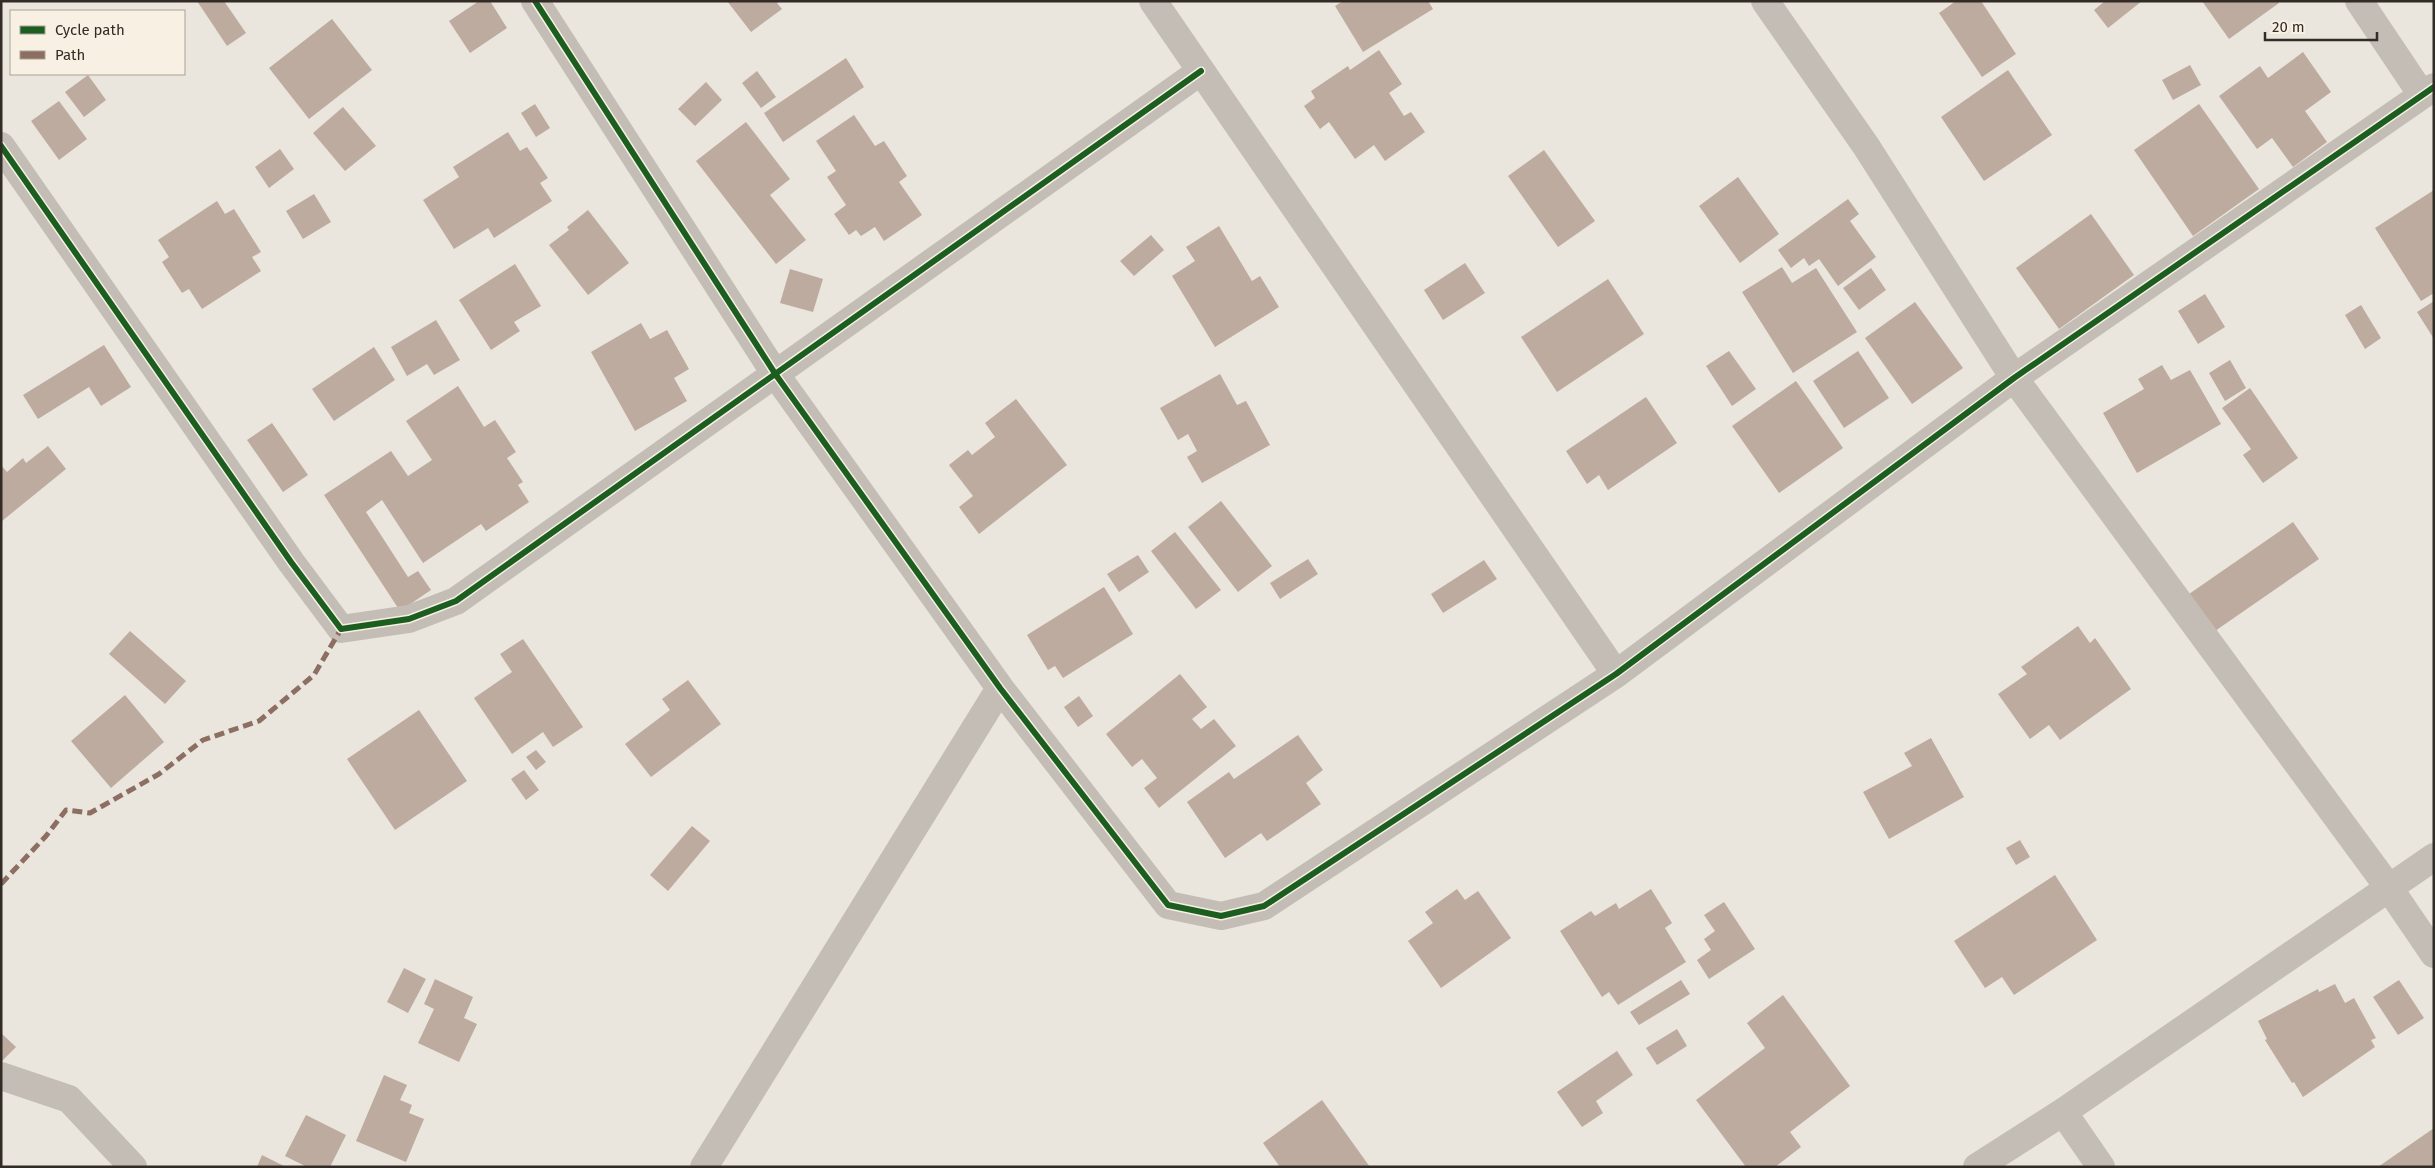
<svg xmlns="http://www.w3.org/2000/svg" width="2435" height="1168" font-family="'Fira Sans',sans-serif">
  <rect width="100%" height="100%" fill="#eae6dd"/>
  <!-- building -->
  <path fill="#bdab9f" d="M 197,1 L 224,1 L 246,33 L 227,46 Z
    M 479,1 L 490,1 L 507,28 L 470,53 L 449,21 Z
    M 727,1 L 780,1 L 777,3 L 782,9 L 751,32 Z
    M 1343,1 L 1428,1 L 1433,9 L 1363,52 L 1335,6 Z
    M 1956,1 L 1981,1 L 2016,54 L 1982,77 L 1939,13 Z
    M 2105,1 L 2142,1 L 2108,28 L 2094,10 Z
    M 2202,1 L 2277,1 L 2279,3 L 2229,39 Z
    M 332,19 L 372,70 L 309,119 L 269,68 Z
    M 1379,50 L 1402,84 L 1389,93 L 1404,116 L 1411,112 L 1425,132 L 1385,161 L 1374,145 L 1355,159 L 1329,122 L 1320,129 L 1304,106 L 1315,98 L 1311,91 L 1348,66 L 1350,70 Z
    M 2303,52 L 2331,92 L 2305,111 L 2327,142 L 2293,167 L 2272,138 L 2257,149 L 2219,96 L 2260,66 L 2268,78 Z
    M 846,58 L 864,87 L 783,142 L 764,113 Z
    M 2190,65 L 2201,85 L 2173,100 L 2162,80 Z
    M 2008,70 L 2052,135 L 1984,181 L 1941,117 Z
    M 757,71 L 776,97 L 761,108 L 742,83 Z
    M 88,75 L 106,100 L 84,117 L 65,92 Z
    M 706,82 L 722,100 L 695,126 L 678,109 Z
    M 59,101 L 87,139 L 59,160 L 31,121 Z
    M 535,104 L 550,128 L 536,137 L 521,113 Z
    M 2199,104 L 2259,189 L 2193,236 L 2134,150 Z
    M 343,107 L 376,146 L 345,171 L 313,133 Z
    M 854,115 L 875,146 L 884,141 L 907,176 L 899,182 L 922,215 L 884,241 L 875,227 L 861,236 L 856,230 L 849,235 L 834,214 L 846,205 L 827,177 L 836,171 L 816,141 Z
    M 746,122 L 790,179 L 770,195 L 806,240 L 776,264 L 696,161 Z
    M 508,132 L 520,151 L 527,147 L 548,178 L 540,183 L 552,201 L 494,238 L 488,228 L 454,249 L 423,200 L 459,177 L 453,167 Z
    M 280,149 L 294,169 L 269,188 L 255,167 Z
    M 1544,150 L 1595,221 L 1558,247 L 1508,176 Z
    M 1738,177 L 1779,234 L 1740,263 L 1699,206 Z
    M 2434,190 L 2434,293 L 2421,301 L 2375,228 Z
    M 314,194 L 331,222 L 303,239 L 286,211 Z
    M 1848,199 L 1859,214 L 1850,221 L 1876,257 L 1838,286 L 1819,259 L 1809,266 L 1804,258 L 1791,268 L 1778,250 Z
    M 217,201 L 225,214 L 234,209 L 261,252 L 252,257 L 261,271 L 202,309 L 189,289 L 182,293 L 162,262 L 169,257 L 158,240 Z
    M 588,210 L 629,263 L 588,295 L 549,245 L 569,230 L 567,227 Z
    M 2091,214 L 2134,275 L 2059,329 L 2016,268 Z
    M 1219,226 L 1252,281 L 1260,276 L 1279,307 L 1215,347 L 1172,276 L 1195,261 L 1186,247 Z
    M 1151,235 L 1164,250 L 1134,276 L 1120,261 Z
    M 1465,263 L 1485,293 L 1443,320 L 1424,290 Z
    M 515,264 L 541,306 L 514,322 L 520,331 L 491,350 L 459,300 Z
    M 1782,267 L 1792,283 L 1816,268 L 1857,332 L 1793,373 L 1742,292 Z
    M 1871,268 L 1886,290 L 1859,310 L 1843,288 Z
    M 790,269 L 823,279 L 813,312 L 780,303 Z
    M 1608,279 L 1644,334 L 1557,392 L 1521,337 Z
    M 2205,294 L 2225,327 L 2198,344 L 2178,311 Z
    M 2434,301 L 2434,339 L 2417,312 Z
    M 1915,302 L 1963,368 L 1912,404 L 1865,338 Z
    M 2361,305 L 2381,338 L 2365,349 L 2345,315 Z
    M 436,320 L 460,360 L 434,375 L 427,364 L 407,376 L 391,347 Z
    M 641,323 L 650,339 L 667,330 L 689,369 L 674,378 L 687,401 L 635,431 L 591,352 Z
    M 104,345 L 131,387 L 101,406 L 89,387 L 38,419 L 23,395 Z
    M 374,347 L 395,380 L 334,421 L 312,389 Z
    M 1729,351 L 1756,389 L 1732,406 L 1706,366 Z
    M 1858,351 L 1889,398 L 1844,428 L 1813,381 Z
    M 2230,360 L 2246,388 L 2225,401 L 2209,373 Z
    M 2162,365 L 2171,380 L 2190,370 L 2221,424 L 2137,473 L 2103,413 L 2144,389 L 2138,379 Z
    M 1220,374 L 1237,405 L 1246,401 L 1270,445 L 1202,483 L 1187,457 L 1197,451 L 1188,434 L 1178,440 L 1160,408 Z
    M 1796,381 L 1843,448 L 1779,493 L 1732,426 Z
    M 458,386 L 484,427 L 495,420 L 516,452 L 507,458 L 523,482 L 518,485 L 529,502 L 486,531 L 481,524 L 423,563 L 382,500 L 366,512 L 408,577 L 418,571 L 431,590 L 400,611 L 324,495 L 391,451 L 408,476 L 432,460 L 406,421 Z
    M 2250,388 L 2298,458 L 2263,483 L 2243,455 L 2251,449 L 2222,408 Z
    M 1646,397 L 1677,443 L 1608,490 L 1599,475 L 1587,484 L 1566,451 Z
    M 1016,399 L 1067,465 L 979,534 L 959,507 L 973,496 L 949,465 L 968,450 L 972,455 L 995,437 L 985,423 Z
    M 272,423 L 308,475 L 283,492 L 247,440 Z
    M 48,446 L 66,469 L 2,521 L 1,465 L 7,472 L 23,458 L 26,463 Z
    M 1221,501 L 1272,566 L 1238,592 L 1188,527 Z
    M 2293,522 L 2319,559 L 2215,631 L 2189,594 Z
    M 1175,532 L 1221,590 L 1196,609 L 1151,551 Z
    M 1138,555 L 1149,572 L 1119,592 L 1107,574 Z
    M 1308,559 L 1318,574 L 1280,599 L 1270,583 Z
    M 1484,560 L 1497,579 L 1443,613 L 1431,594 Z
    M 1104,587 L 1133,634 L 1063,678 L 1055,666 L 1048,670 L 1027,635 Z
    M 2078,626 L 2090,643 L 2095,638 L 2131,689 L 2060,740 L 2049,725 L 2030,739 L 1998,694 L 2027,674 L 2021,667 Z
    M 130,631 L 186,681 L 165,704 L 109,654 Z
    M 523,639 L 583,727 L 553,747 L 543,732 L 512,754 L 474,698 L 512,672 L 500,654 Z
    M 1180,674 L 1207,707 L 1192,719 L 1201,729 L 1214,719 L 1236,746 L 1159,808 L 1144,788 L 1157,778 L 1142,759 L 1132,767 L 1106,734 Z
    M 688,680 L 721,724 L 651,777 L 625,744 L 670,710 L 662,699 Z
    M 125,695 L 164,742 L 111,788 L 71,741 Z
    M 1079,696 L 1093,716 L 1078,727 L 1064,707 Z
    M 419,710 L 467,781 L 395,830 L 347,759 Z
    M 1298,735 L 1323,770 L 1306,783 L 1321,804 L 1267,841 L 1261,833 L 1225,858 L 1187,802 L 1229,772 L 1234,779 Z
    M 1931,738 L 1964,797 L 1889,839 L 1863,792 L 1912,766 L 1904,753 Z
    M 536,750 L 546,762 L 536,770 L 526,757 Z
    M 524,770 L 539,790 L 526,800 L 511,779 Z
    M 692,826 L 710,841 L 668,891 L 650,875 Z
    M 2020,840 L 2030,857 L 2016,865 L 2006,848 Z
    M 2055,875 L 2097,940 L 2014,995 L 2002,977 L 1985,988 L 1954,941 Z
    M 1457,889 L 1465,900 L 1478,891 L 1511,938 L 1441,988 L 1408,941 L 1433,923 L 1425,912 Z
    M 1651,889 L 1672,923 L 1665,928 L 1686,962 L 1618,1005 L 1609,992 L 1602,997 L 1560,931 L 1591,911 L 1595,916 L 1616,903 L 1619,909 Z
    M 1724,902 L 1755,949 L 1709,979 L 1697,960 L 1711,950 L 1704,939 L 1715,931 L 1704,915 Z
    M 404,968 L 426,979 L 408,1013 L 387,1002 Z
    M 435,979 L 473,997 L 464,1018 L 477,1024 L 459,1062 L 418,1043 L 434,1009 L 424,1004 Z
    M 1681,980 L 1690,994 L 1639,1025 L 1630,1012 Z
    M 2399,980 L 2424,1018 L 2398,1035 L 2373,997 Z
    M 2335,984 L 2345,1003 L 2354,998 L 2376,1038 L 2371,1040 L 2375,1047 L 2303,1097 L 2294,1082 L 2292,1083 L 2265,1040 L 2267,1039 L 2258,1021 L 2318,989 L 2319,992 Z
    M 1783,995 L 1850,1086 L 1790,1132 L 1801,1147 L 1775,1167 L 1746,1167 L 1696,1100 L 1765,1048 L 1747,1023 Z
    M 1677,1029 L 1687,1046 L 1657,1065 L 1646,1048 Z
    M 1,1033 L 16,1047 L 1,1062 Z
    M 1617,1051 L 1633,1075 L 1596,1101 L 1603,1113 L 1582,1127 L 1557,1092 Z
    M 384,1075 L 407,1085 L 400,1100 L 412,1105 L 409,1113 L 424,1119 L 406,1162 L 356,1141 Z
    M 1322,1100 L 1370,1167 L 1280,1167 L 1263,1143 Z
    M 306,1115 L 346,1135 L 330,1167 L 307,1167 L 285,1156 Z
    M 2434,1128 L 2434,1167 L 2378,1167 Z
    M 262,1155 L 286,1167 L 257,1167 Z"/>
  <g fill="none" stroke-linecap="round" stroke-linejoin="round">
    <!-- minor -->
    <path stroke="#c3bdb6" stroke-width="28" d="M 535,1 L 776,375 L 1000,688 L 1168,905 L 1221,916 L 1264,906 L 1616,674 L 2014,378 L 2434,87
      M 1153,1 L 1616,674
      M 1765,1 L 1866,146 L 2014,378 L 2389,888 L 2434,954
      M 2359,1 L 2422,95
      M 1,146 L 291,562 L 341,629 L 409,619 L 456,601 L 1201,71
      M 1,1076 L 69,1099 L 133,1167
      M 2063,1112 L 2101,1167
      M 704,1167 L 1000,688
      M 1977,1167 L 2063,1112 L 2434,857"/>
    <!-- quiet -->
    <path stroke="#8d6e63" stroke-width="5" stroke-dasharray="10 5" stroke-linecap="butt" d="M 1,884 L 46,836 L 66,810 L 90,813 L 159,774 L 203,740 L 259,721 L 314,675 L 341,629"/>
    <defs>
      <path id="cycleway" d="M 535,1 L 776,375 L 1000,688 L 1168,905 L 1221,916 L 1264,906 L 1616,674 L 2014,378 L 2434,87
        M 1,146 L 291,562 L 341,629 L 409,619 L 456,601 L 1201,71"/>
    </defs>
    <!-- cycleway casing -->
    <use href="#cycleway" stroke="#f8f0e3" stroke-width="9"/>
    <!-- cycleway -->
    <use href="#cycleway" stroke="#1b5e20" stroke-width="6"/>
  </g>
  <!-- border -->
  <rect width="2435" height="1168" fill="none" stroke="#332b25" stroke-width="5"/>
  <!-- legend -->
  <rect x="10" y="10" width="175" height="65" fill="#f8f0e3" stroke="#a9a197"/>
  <rect x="20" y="26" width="25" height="8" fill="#1b5e20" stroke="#a9a197"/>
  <text x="55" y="35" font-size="15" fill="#332b25">Cycle path</text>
  <rect x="20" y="51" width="25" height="8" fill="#8d6e63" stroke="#a9a197"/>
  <text x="55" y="60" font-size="15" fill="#332b25">Path</text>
  <!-- scale -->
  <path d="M2265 32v8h112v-8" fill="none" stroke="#332b25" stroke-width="2.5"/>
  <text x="2272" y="32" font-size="15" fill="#332b25" stroke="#f8f0e3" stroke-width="4" paint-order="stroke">20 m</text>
</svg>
